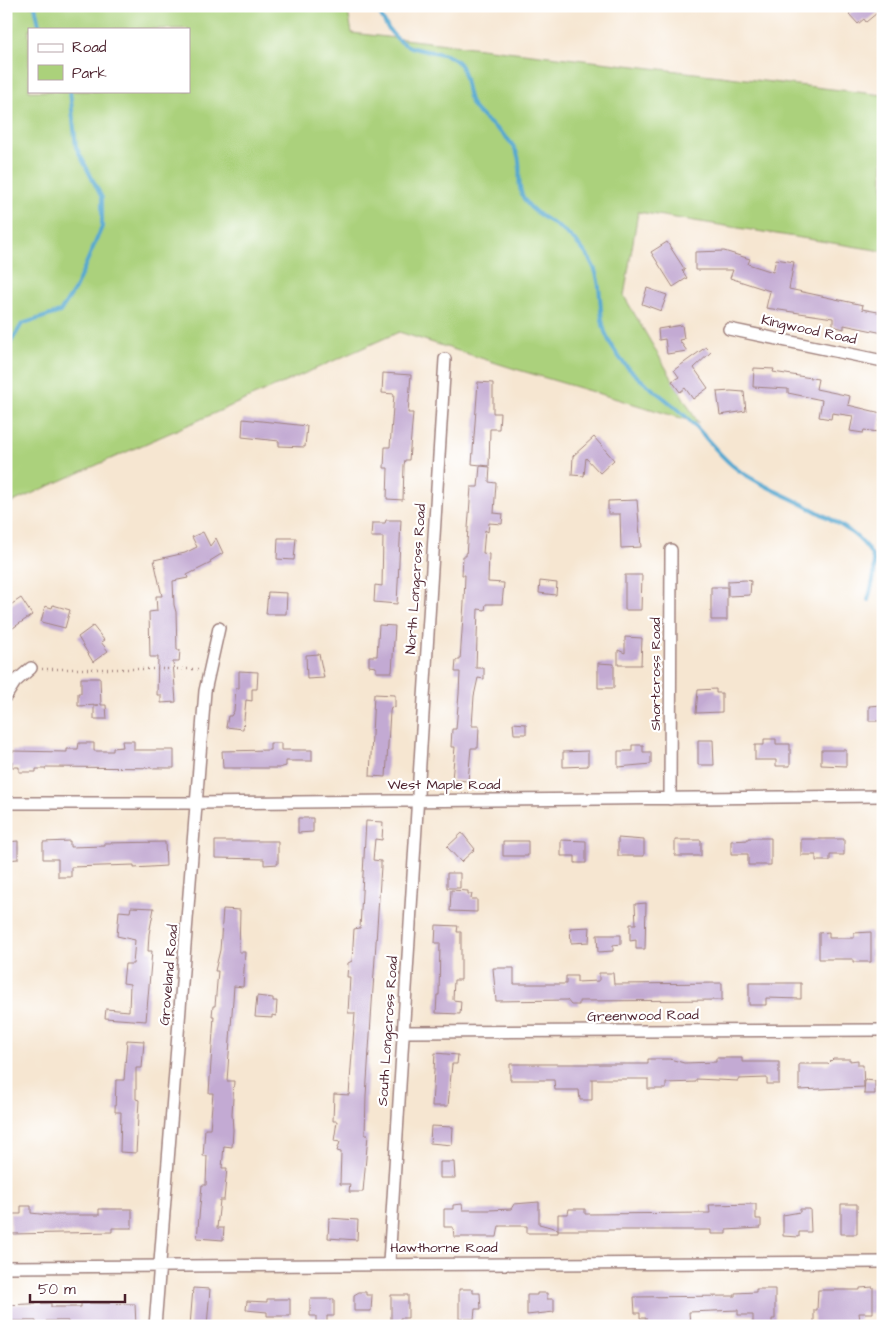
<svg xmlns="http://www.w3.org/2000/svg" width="889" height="1332" font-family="'Architects Daughter',sans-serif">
  <rect width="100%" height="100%" fill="#fff"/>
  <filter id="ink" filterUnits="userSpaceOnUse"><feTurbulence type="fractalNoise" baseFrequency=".02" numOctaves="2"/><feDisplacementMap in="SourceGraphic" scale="10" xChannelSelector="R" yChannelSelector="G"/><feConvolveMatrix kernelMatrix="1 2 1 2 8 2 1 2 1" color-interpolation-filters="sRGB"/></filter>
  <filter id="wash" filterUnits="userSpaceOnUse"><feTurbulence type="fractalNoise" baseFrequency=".0096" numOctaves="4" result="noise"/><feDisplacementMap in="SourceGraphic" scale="20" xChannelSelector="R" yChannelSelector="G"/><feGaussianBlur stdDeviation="1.12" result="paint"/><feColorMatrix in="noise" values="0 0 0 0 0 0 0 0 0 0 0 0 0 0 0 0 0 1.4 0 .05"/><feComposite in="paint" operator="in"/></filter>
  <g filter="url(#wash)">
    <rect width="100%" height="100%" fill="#f6e6d1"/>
    <!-- green -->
    <path fill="#abd17b" stroke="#7a7853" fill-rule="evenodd" d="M 6,6 L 347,6 L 352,33 L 883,95 L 883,251 L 638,212 L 624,296 L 698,423 L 512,368 L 399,332 L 6,505 ZM 29,29 L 189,29 L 189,91 L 29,91 Z"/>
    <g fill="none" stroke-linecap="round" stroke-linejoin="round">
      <!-- stream -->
      <path stroke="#54a8d0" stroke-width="4" d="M 35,6 L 40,29
        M 376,6 C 384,22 390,36 406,45 C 421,54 449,49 460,65 C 468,77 465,97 474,108 C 488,126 511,134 518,156 C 522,169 516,184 523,197 C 531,213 548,219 561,229 C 575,239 589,255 595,270 C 603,290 598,313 605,332 C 622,374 653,386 684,415 C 702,431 715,451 733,466 C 767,494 860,520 873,559 C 877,573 871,587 868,600
        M 6,350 L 22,324 L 60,312 L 75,289 L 102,227 L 102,198 L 76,147 L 70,91"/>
    </g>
    <g id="blocks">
      <!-- building -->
      <path fill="#c3aad3" d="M 858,6 L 883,6 L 883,8 L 866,22 L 864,19 L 858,24 L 849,14 Z
        M 667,242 L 685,270 L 682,270 L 687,278 L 673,287 L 651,252 Z
        M 724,251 L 750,259 L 748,264 L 773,272 L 776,259 L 794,262 L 789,289 L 863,305 L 862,309 L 883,313 L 883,333 L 844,325 L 844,329 L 833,326 L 833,318 L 766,308 L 770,291 L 730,278 L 733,270 L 695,270 L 695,252 Z
        M 647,288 L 667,295 L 661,311 L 642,304 Z
        M 682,325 L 684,339 L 679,340 L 687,351 L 667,354 L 665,339 L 659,340 L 658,329 Z
        M 706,347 L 711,352 L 694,368 L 708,388 L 693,399 L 685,388 L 680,392 L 672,381 L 679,377 L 674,370 Z
        M 754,368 L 774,369 L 773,372 L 818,379 L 816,389 L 850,396 L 848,405 L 881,413 L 878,432 L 864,430 L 863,433 L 850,431 L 853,416 L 832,413 L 831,419 L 819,417 L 822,400 L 788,393 L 788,389 L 753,387 Z
        M 383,373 L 411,375 L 408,413 L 413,413 L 409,460 L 405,460 L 404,465 L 403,500 L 387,499 L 388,468 L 384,468 L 385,447 L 390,447 L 394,394 L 382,393 Z
        M 478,382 L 493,383 L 493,413 L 500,413 L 499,429 L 490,429 L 489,466 L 472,464 Z
        M 731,391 L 744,392 L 746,411 L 720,415 L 717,392 Z
        M 243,419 L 307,426 L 305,447 L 279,446 L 279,441 L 242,437 Z
        M 594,437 L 614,460 L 600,473 L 586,458 L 584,476 L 572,475 L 573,456 Z
        M 480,466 L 490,467 L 489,482 L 496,483 L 494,513 L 503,514 L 502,524 L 489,523 L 488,532 L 485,530 L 483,553 L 489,554 L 488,582 L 504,583 L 502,604 L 486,604 L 485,610 L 478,609 L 476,668 L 484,668 L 484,679 L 478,678 L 474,696 L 472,726 L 479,726 L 478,748 L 471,748 L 468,781 L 452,780 L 455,747 L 451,747 L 452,729 L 456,729 L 459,694 L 460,672 L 455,672 L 456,660 L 460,660 L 464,603 L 465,575 L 462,575 L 463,556 L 466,556 L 471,487 L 478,487 Z
        M 637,500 L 641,547 L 621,548 L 620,514 L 608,514 L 608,501 Z
        M 386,520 L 401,520 L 397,604 L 374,602 L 375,585 L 382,586 L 383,537 L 371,537 L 372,523 L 385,523 Z
        M 203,532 L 210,546 L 216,538 L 223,553 L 210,561 L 211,563 L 187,575 L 188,578 L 173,581 L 174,605 L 176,612 L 177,650 L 180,650 L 179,662 L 173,662 L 176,702 L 161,703 L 161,695 L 157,695 L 158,657 L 150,657 L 149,612 L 157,611 L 156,596 L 162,596 L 154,560 L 185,553 L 197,547 L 192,537 Z
        M 278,538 L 296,538 L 294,560 L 277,559 Z
        M 625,575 L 642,575 L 641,610 L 625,610 Z
        M 746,580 L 751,581 L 750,595 L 728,596 L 728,581 Z
        M 540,581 L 557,583 L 556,595 L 539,593 Z
        M 711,587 L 727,587 L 727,620 L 711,620 Z
        M 268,592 L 287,593 L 286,614 L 266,614 Z
        M 21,598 L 32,615 L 10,630 L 6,624 L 6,608 Z
        M 53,605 L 70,610 L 65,628 L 41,622 L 45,606 L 52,608 Z
        M 379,625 L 395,626 L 392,672 L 376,672 L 376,667 L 369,666 L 369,656 L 377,656 Z
        M 93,626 L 104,640 L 101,642 L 108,651 L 93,662 L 78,637 Z
        M 625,637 L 642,638 L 641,665 L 618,665 L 618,650 L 625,653 Z
        M 319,654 L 324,678 L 307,679 L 306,655 Z
        M 598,663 L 614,664 L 614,688 L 598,688 Z
        M 239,671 L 258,672 L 257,689 L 252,689 L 252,701 L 246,700 L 243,729 L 226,727 L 228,716 L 231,716 L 234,711 L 236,688 L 239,688 Z
        M 81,678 L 100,678 L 101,705 L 106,705 L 107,719 L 94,719 L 94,705 L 99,705 L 78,706 L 78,693 L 81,693 Z
        M 716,689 L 716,693 L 722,693 L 722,712 L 696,713 L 698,690 Z
        M 374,694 L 395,695 L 395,708 L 391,707 L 390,712 L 386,777 L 370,776 Z
        M 883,705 L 883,721 L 869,721 L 869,706 Z
        M 513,723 L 526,724 L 526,734 L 514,734 Z
        M 764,739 L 776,739 L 776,744 L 790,744 L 790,766 L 776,766 L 776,760 L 755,760 L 755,745 L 764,745 Z
        M 698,740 L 713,740 L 714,765 L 698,765 Z
        M 122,741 L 134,741 L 134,750 L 174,750 L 174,768 L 46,767 L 46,769 L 36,769 L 36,772 L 19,772 L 19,767 L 12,767 L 12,751 L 67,752 L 67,749 L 78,749 L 79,743 L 94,743 L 94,751 L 113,751 L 113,748 L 123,747 Z
        M 270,743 L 281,743 L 281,750 L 312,750 L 312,761 L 286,761 L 286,766 L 279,768 L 223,768 L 222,751 L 270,750 Z
        M 632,745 L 643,745 L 643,752 L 651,752 L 651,764 L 618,767 L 618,751 L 632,751 Z
        M 821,750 L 846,750 L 846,766 L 821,765 Z
        M 588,751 L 588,766 L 563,767 L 563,752 Z
        M 298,818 L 313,818 L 313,832 L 298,833 Z
        M 366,821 L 383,822 L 382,840 L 375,839 L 373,860 L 381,861 L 381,866 L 366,1096 L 365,1135 L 368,1135 L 363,1192 L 349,1192 L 350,1184 L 340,1184 L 341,1152 L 337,1151 L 340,1142 L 334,1141 L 337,1121 L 333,1121 L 334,1094 L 349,1095 L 355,1013 L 348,1013 L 350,977 L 347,977 L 348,963 L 352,961 L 354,929 L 360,928 Z
        M 462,833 L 475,849 L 461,862 L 447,847 Z
        M 618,838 L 644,840 L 644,856 L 618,856 Z
        M 748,838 L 771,838 L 771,865 L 748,865 L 748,854 L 731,854 L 731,841 L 748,840 Z
        M 801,839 L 844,839 L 844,855 L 830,855 L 830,861 L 816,861 L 816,855 L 801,855 Z
        M 561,840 L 586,841 L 586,863 L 575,863 L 575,856 L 561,856 Z
        M 675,840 L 701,840 L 701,856 L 675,856 Z
        M 18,841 L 18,859 L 6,860 L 6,842 Z
        M 70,841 L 70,847 L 105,846 L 105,843 L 165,842 L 166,866 L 134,868 L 134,865 L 71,867 L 71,877 L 58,877 L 58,859 L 43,859 L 43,842 Z
        M 215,841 L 278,841 L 278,864 L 264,865 L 264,859 L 215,858 Z
        M 503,841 L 528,841 L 528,856 L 503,856 Z
        M 447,873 L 460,873 L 460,888 L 447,888 Z
        M 451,890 L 468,891 L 468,894 L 472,894 L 471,899 L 477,899 L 477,912 L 450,911 Z
        M 646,903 L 645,949 L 636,949 L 636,940 L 630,941 L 630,924 L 636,924 L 635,904 Z
        M 131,907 L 154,908 L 149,934 L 148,951 L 152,951 L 146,1021 L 105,1018 L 106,1009 L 129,1011 L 130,984 L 123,983 L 125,964 L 133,964 L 135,940 L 117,936 L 119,911 L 130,912 Z
        M 223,909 L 240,910 L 239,952 L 245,952 L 243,987 L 234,986 L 227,1081 L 234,1081 L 232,1114 L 233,1130 L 232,1147 L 224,1146 L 222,1168 L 227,1168 L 224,1200 L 220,1200 L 217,1228 L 224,1228 L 223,1240 L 197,1238 L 202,1185 L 206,1185 L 207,1156 L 203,1156 L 205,1129 L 210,1129 L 213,1093 L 209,1093 L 214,1016 L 212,1016 L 213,1006 L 215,1006 L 218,971 L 215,971 L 220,950 Z
        M 436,925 L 458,926 L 457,932 L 461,932 L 461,980 L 454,980 L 453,1000 L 461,1001 L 460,1014 L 436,1013 L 437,995 L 439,995 L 440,943 L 435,943 Z
        M 590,927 L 589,942 L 571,943 L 570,928 Z
        M 829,932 L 829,938 L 854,938 L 854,933 L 871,932 L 871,962 L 853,962 L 853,959 L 819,959 L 819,933 Z
        M 597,935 L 621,935 L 621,944 L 613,945 L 613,951 L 598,952 Z
        M 493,968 L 514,968 L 514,984 L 566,984 L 566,976 L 577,976 L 577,982 L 599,981 L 599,973 L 613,973 L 614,984 L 617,984 L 722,983 L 722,1000 L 579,1001 L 579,1005 L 571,1005 L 567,1000 L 496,1001 Z
        M 749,983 L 801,983 L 801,999 L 766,998 L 766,1005 L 749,1005 Z
        M 257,996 L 273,998 L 273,1001 L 277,1001 L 276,1016 L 272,1015 L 272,1018 L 255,1017 Z
        M 127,1040 L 144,1041 L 142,1068 L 136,1068 L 136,1099 L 139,1100 L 136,1153 L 120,1152 L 121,1112 L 115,1112 L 116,1080 L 124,1080 Z
        M 435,1053 L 458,1055 L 457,1064 L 452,1064 L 448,1106 L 432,1106 Z
        M 716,1058 L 742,1058 L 742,1062 L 779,1062 L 779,1084 L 767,1084 L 767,1078 L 738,1079 L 738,1081 L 696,1079 L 696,1082 L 666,1083 L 666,1089 L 648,1089 L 648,1079 L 592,1079 L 592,1100 L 580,1100 L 579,1090 L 555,1090 L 554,1080 L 510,1080 L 510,1064 L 648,1064 L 648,1059 L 670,1059 L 684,1063 L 716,1062 Z
        M 833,1059 L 850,1059 L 850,1061 L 858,1060 L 858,1065 L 863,1065 L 864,1087 L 799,1090 L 799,1064 L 828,1064 Z
        M 865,1080 L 875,1081 L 875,1094 L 864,1094 Z
        M 431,1126 L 453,1127 L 452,1145 L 430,1143 Z
        M 440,1162 L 454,1162 L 455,1178 L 440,1178 Z
        M 539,1202 L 539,1224 L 558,1229 L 558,1233 L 527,1233 L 527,1226 L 499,1226 L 497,1237 L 454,1237 L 453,1227 L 444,1227 L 444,1209 L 453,1209 L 453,1205 L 462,1204 L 463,1210 L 489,1210 L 511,1209 L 514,1204 Z
        M 756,1204 L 756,1219 L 761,1219 L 761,1228 L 726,1230 L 726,1234 L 711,1234 L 711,1230 L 558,1230 L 558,1214 L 568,1214 L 569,1209 L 585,1209 L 585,1214 L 710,1213 L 709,1205 Z
        M 841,1204 L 857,1204 L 857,1234 L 841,1234 Z
        M 21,1206 L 31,1206 L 31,1213 L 49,1215 L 99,1215 L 99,1209 L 132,1209 L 132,1228 L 112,1228 L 112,1232 L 11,1234 L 10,1214 L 21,1214 Z
        M 800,1209 L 810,1209 L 811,1232 L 799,1232 L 799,1237 L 783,1236 L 783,1215 L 800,1212 Z
        M 329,1218 L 358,1220 L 357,1240 L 328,1238 Z
        M 873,1287 L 873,1313 L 859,1313 L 860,1320 L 814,1324 L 814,1310 L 817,1310 L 818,1290 L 860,1290 L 860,1288 Z
        M 193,1288 L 210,1289 L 207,1326 L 190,1326 Z
        M 459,1289 L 473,1289 L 473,1293 L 480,1293 L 481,1309 L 475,1309 L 474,1319 L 459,1319 Z
        M 756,1289 L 775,1289 L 775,1319 L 772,1319 L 772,1326 L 753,1326 L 753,1315 L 738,1315 L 738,1310 L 689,1312 L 690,1324 L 652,1326 L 646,1326 L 646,1318 L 640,1318 L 640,1313 L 635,1313 L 634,1297 L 729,1296 L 735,1296 L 735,1293 L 756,1292 Z
        M 359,1292 L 366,1292 L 366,1295 L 372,1295 L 371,1311 L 354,1311 L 354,1295 Z
        M 537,1293 L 547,1293 L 547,1299 L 554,1299 L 554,1312 L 527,1315 L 527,1295 L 537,1295 Z
        M 391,1295 L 408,1295 L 408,1318 L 400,1318 L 400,1322 L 391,1322 Z
        M 267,1299 L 290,1299 L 290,1316 L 267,1316 L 267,1312 L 246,1310 L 247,1301 L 267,1302 Z
        M 310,1299 L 334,1299 L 334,1316 L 327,1316 L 327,1323 L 316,1323 L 316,1316 L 310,1316 Z
        M 51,1303 L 51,1307 L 81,1307 L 81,1303 L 135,1304 L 136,1326 L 68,1325 L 68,1321 L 46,1321 L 46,1326 L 36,1326 L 36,1321 L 6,1321 L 6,1305 Z"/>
    </g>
  </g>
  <g filter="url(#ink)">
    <use href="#blocks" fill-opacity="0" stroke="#a0827e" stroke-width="1"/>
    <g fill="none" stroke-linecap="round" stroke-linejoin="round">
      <defs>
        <path id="street" d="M 729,329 L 883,361
          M 6,696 L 15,682 L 31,668
          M 670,799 L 671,550
          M 6,803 L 197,803 L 883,796
          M 403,1032 L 883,1030
          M 389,1263 L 445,359
          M 6,1267 L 883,1262
          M 155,1326 L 205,691 L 219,628"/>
      </defs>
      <!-- street casing -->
      <use href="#street" stroke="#a0827e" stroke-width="14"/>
      <!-- path -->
      <path stroke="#a0827e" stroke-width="2.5" stroke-dasharray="1 4" stroke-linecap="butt" d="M 42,669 L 199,669"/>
      <!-- street -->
      <use href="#street" stroke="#fff" stroke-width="11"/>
    </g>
  </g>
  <g text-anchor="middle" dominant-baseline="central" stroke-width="4.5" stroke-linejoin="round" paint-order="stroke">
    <!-- street labels -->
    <g font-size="14" fill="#4a1f2b" stroke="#fff">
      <text transform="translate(809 330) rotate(12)">Kingwood Road</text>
      <text transform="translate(416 579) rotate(-86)">North Longcross Road</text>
      <text transform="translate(656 674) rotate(-90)">Shortcross Road</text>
      <text x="444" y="785">West Maple Road</text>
      <text transform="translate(169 975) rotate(-85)">Groveland Road</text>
      <text transform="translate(643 1016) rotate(-1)">Greenwood Road</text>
      <text transform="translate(388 1031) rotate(-86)">South Longcross Road</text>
      <text x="444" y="1248">Hawthorne Road</text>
    </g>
  </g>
  <!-- margin -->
  <rect width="889" height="1332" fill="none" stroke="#fff" stroke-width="25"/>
  <!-- legend -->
  <rect x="28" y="28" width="162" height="65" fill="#ffffff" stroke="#b7a5aa"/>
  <rect x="38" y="44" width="25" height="8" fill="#ffffff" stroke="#b7a5aa"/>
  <text x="72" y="52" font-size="15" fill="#4a1f2b">Road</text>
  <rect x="38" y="65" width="25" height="15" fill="#abd17b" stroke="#b7a5aa"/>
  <text x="72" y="78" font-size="15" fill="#4a1f2b">Park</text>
  <!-- scale -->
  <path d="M30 1294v8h95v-8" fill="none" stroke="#4a1f2b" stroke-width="2.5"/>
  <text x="38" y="1294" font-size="15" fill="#4a1f2b" stroke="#ffffff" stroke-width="4" paint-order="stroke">50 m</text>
</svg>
